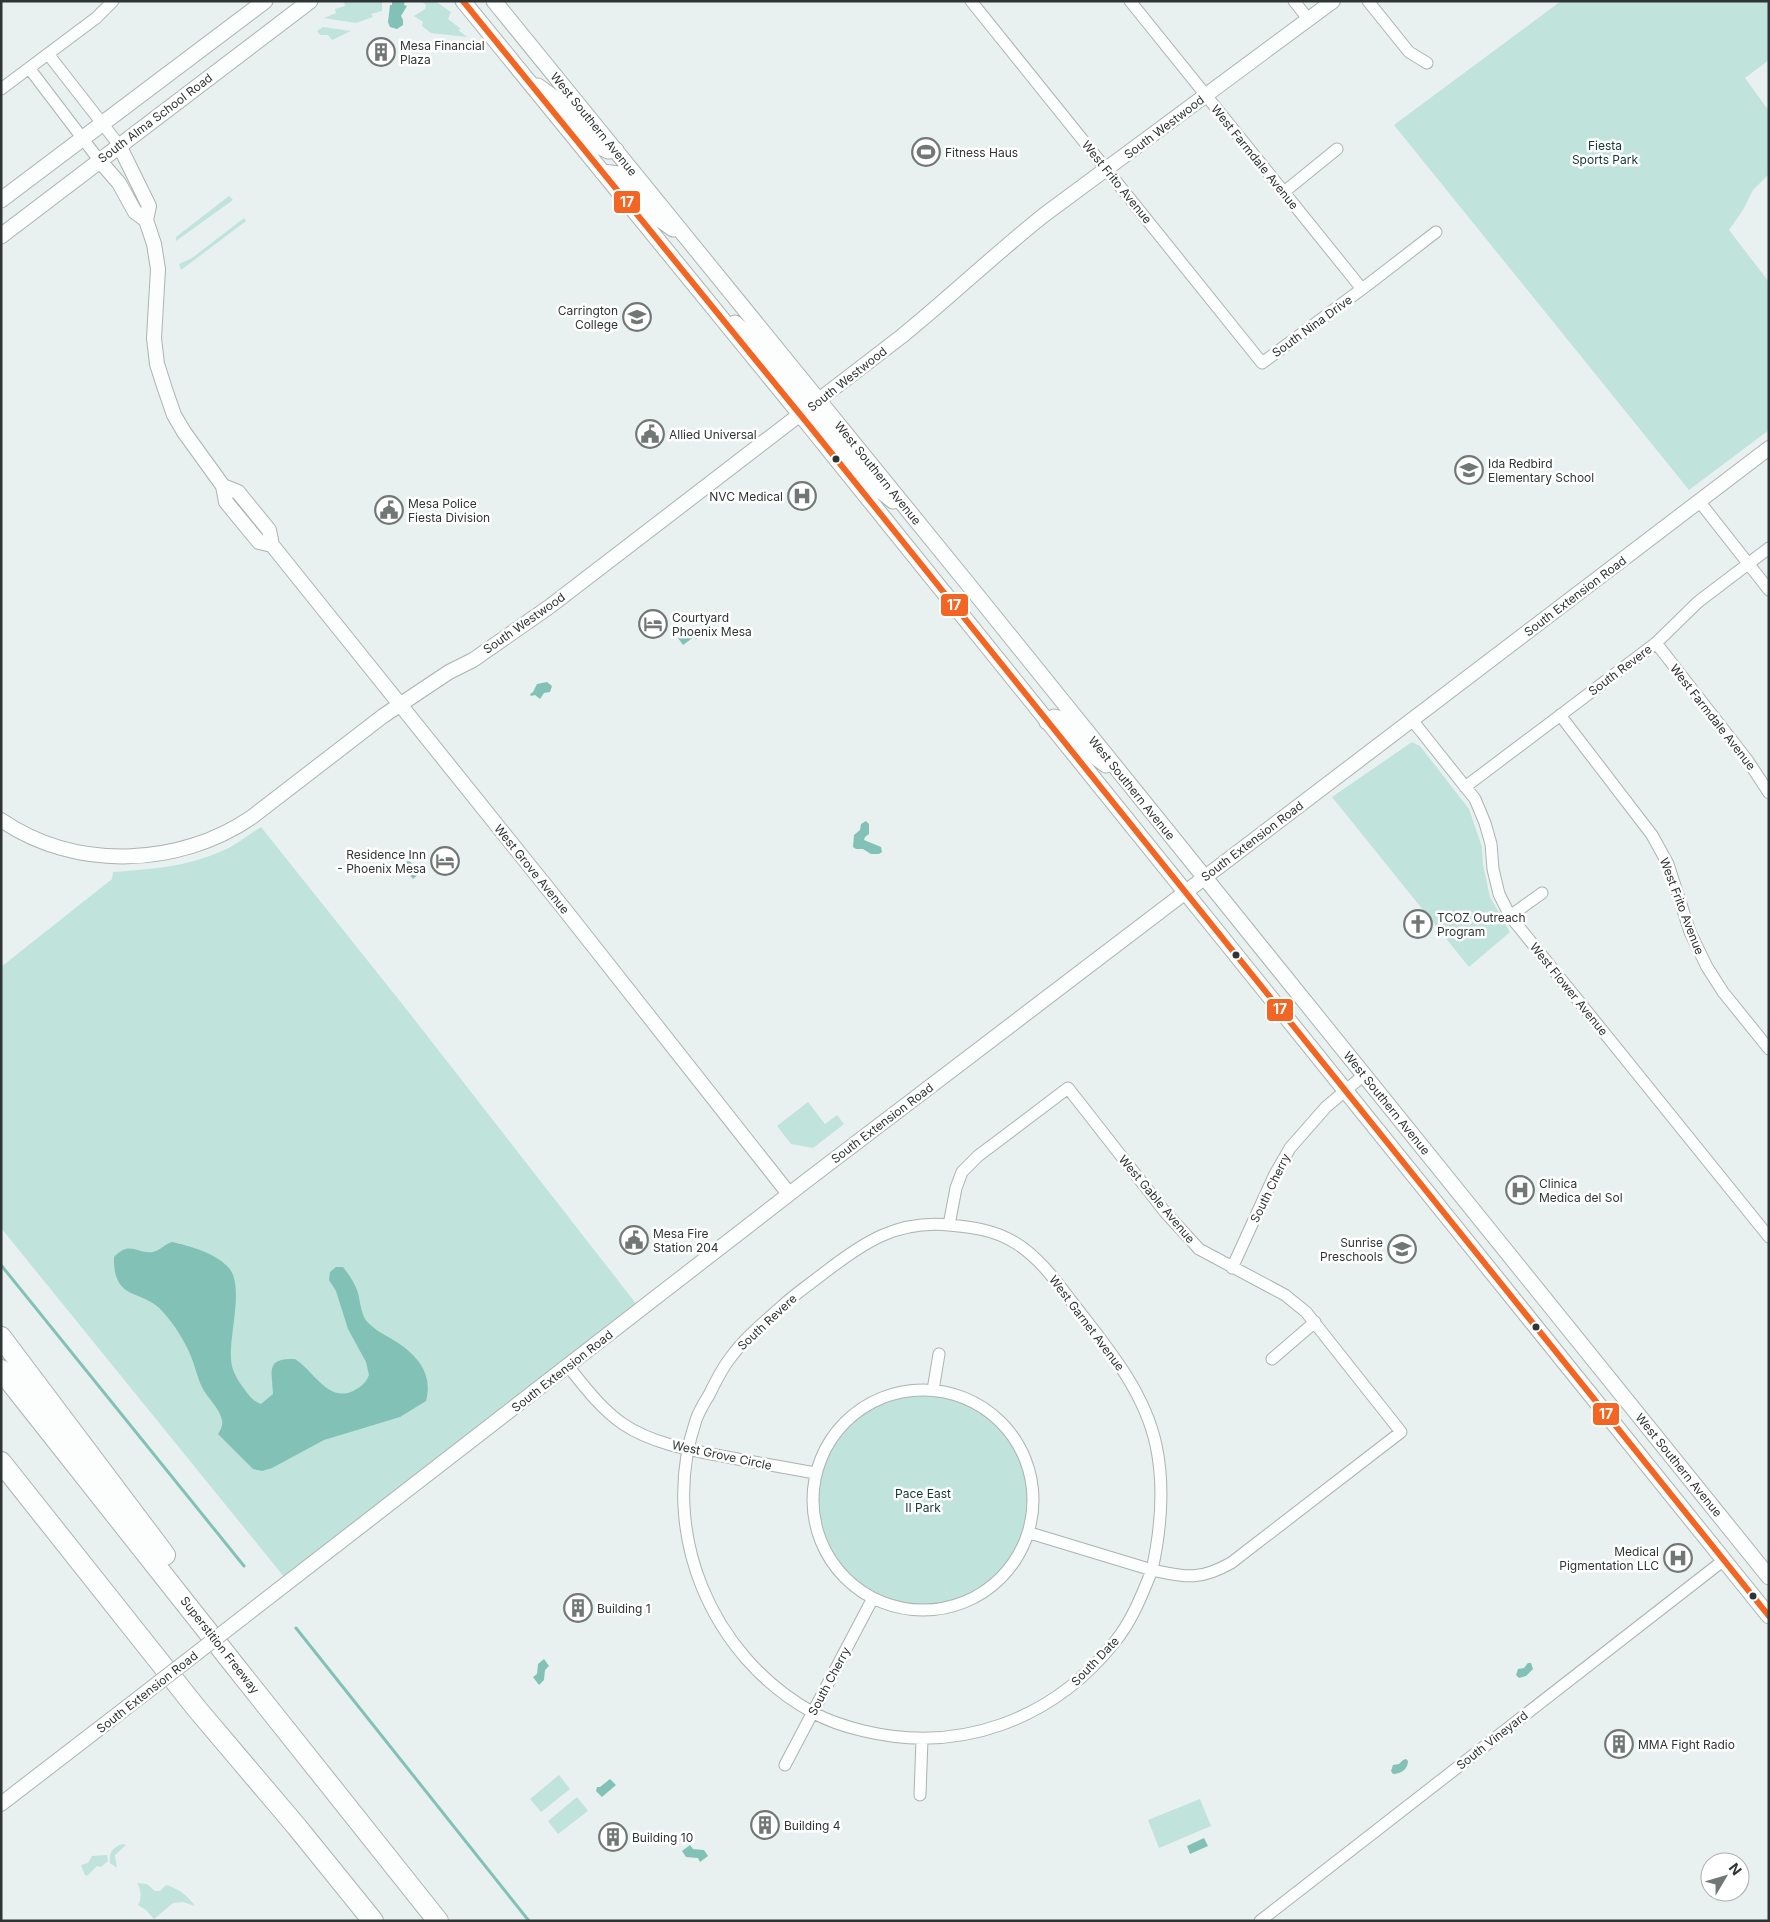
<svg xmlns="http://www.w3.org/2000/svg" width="1770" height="1922" font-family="Inter,sans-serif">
  <rect width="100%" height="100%" fill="#e8f1ef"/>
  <!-- green -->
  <path fill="#c0e3db" d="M 382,1 L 382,11 L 371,14 L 373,17 L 356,23 L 324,18 L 336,13 L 335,9 L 345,6 L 344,2 Z
    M 421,1 L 435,1 L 451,12 L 448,19 L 461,29 L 458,30 L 467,37 L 431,33 L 422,26 L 423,22 L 414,16 L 425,9 L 426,5 Z
    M 1561,1 L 1769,1 L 1769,60 L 1745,78 L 1769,111 L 1769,174 L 1753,190 L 1743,210 L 1729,230 L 1769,282 L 1769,430 L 1689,490 L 1394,125 Z
    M 323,27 L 351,31 L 332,40 L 328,35 L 320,35 L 317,31 Z
    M 229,196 L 233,200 L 176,241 L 176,237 Z
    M 244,218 L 246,221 L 181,270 L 179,264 L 192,258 Z
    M 1412,742 L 1420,746 L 1469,809 L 1482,847 L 1483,865 L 1490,897 L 1510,932 L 1469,967 L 1332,797 Z
    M 261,827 L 407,1010 L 641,1310 L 289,1583 L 1,1228 L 1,967 L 112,879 L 113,872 C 151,869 187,867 222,851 C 236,845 248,835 261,827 Z
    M 808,1102 L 825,1124 L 837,1115 L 844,1124 L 813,1148 L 791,1144 L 777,1126 Z
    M819 1500a104 104 0 1 1 208 0a104 104 0 1 1-208 0Z
    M 559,1775 L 570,1789 L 541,1812 L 530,1799 Z
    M 577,1797 L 588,1811 L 558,1834 L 548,1821 Z
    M 1200,1799 L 1211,1826 L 1159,1848 L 1148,1820 Z
    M 122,1844 L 126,1845 L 115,1855 L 117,1868 L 110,1863 C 109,1852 112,1848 122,1844 Z
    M 107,1855 L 108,1861 L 101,1867 L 97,1866 L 87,1876 L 85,1875 L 81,1865 L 88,1863 L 92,1856 Z
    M 137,1883 L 147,1884 L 155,1891 L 160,1891 L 166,1885 C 179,1889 187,1895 195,1906 L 183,1902 L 173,1903 L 154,1919 L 146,1910 L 138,1905 C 142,1899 141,1888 137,1883 Z"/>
  <!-- water -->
  <path fill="#82c1b6" d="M 392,1 L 405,1 L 404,5 L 407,6 L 401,16 L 403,20 L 403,25 L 397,29 L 390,27 L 388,22 L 390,5 L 392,5 Z
    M 692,627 L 699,637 L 696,639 L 694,637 L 683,645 L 678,638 Z
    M 547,682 L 552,686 L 550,692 L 544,693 L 540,699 L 535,695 L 531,696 L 530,694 L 533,692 L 537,684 Z
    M 866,821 L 869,824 L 869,834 L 865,837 L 864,840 L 881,847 L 882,852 L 879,854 L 871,854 L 863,849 L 856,849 L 853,847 L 854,835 L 860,830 L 861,824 Z
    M 409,860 L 420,873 L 413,879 L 402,865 Z
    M 172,1242 C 190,1246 215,1253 228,1267 C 245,1284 229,1334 231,1358 C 231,1369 236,1377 242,1386 C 248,1394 252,1401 261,1404 L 273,1394 C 272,1371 265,1358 295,1359 C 313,1370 328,1403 353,1391 C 361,1387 366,1383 369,1375 L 366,1362 L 348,1329 L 336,1291 L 329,1280 L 330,1272 L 336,1267 L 343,1267 C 349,1275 355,1283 358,1293 C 360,1302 361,1311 365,1319 C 371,1327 381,1333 390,1338 C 414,1352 434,1371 426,1401 L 400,1417 L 324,1440 L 272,1468 L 262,1471 L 253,1469 L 218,1434 C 221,1429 223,1426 222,1420 C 219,1407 207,1398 202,1387 C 197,1377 195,1365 190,1354 C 184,1340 174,1324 163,1312 C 143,1288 113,1303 114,1257 C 130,1240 136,1254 153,1252 C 159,1251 165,1244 172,1242 Z
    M 544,1659 L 549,1666 L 545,1670 L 544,1680 L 539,1685 L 533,1677 L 537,1674 L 538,1664 Z
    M 1528,1663 L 1531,1663 L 1533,1669 L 1526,1676 L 1519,1678 L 1516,1675 L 1518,1669 L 1524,1668 Z
    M 1406,1759 L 1408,1761 C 1408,1769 1401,1774 1393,1774 L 1391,1771 L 1393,1765 L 1399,1764 L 1403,1760 Z
    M 610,1779 L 616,1785 L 602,1797 L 596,1791 L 597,1787 L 600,1787 Z
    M 1204,1838 L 1208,1846 L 1190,1854 L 1187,1846 Z
    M 690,1845 L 693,1849 L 704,1850 L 708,1856 L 700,1862 L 698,1858 L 686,1857 L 682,1851 Z"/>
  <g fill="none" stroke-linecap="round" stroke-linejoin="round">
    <!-- stream -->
    <path stroke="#82c1b6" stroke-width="3" d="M 1,1265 L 244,1566
      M 296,1628 L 529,1921"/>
    <defs>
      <path id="minor" d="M 971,1 L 1262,363 L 1370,283 L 1436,232
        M 1130,1 L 1362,289
        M 1294,1 L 1309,20
        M 1368,1 L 1409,52 L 1427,63
        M 48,54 L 119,145
        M 29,68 L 99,160
        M 1,89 L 96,18 L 113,1
        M 1284,192 L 1337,149
        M 1699,501 L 1769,590
        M 1656,643 L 1748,761 L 1769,793
        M 1560,715 L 1652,835 L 1668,864 L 1690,932 L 1707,967 L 1723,992 L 1769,1049
        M 1412,720 L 1475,799 L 1485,823 L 1491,844 L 1493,869 L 1499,894 L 1510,916 L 1769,1237
        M 1465,787 L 1656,643 L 1698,602 L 1769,548
        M 1510,916 L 1542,893
        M 1068,1088 L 1165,1212 L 1199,1249 L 1285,1295 L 1306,1312 L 1401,1432 L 1231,1563 C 1199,1581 1186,1577 1152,1570 C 1142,1595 1132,1621 1114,1643 C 1052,1720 960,1754 864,1731 C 847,1727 828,1721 812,1712 C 711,1656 658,1531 696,1420 C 699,1411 704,1403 709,1395 C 715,1383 722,1368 731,1357 C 745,1338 763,1323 781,1307 C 795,1294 810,1284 824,1273 C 864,1242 897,1220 949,1225 L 956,1188 L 962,1172 L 978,1156 Z
        M 949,1225 C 972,1227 994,1230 1014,1242 C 1038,1256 1056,1281 1072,1302 C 1106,1346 1144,1390 1156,1445 C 1165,1487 1161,1529 1152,1570 L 1030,1533
        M 1232,1268 L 1275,1174 L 1290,1148 L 1326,1107 L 1364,1075
        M 1272,1359 L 1315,1322
        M 568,1366 C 584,1386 601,1409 623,1424 C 654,1445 696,1451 732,1458 C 760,1463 787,1468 815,1473
        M 933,1390 L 939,1354
        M813 1500a110 110 0 1 1 220 0a110 110 0 1 1-220 0Z
        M 785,1765 L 873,1598
        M 920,1795 L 922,1739
        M 1260,1921 L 1724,1560"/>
      <path id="tertiary" d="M 119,145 L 149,206 L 146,220 L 154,244 L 158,269 L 154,338 L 157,364 L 165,389 L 174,415 L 184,432 L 223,486 L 226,502 L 259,542 L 272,545
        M 99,160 L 119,183 L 135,212 L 146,220
        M 223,486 L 238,492 L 269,530 L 272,545 L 565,910 L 789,1194
        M 1,820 C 76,871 179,867 252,817 L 383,716 L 449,672 L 473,660 L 549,607 L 902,336 C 950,297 995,254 1044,215 L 1333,1
        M 242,1618 L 806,1181 L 1769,448
        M 1,1804 L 140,1697"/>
      <path id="secondary" d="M 463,1 L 812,429 L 1769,1616
        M 494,1 L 968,584 L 1769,1577
        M 538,86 L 560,102 L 596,145 L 608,151 L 616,150
        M 602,172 L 619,174 L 655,216 L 673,229
        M 1,200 L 265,1
        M 1,236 L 310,1
        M 735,323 L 754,340 L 799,395 L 803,398 L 819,400
        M 800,415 L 810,415 L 817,417 L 873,485 L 893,501
        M 1047,722 L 1054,717 L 1062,719 L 1090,753 L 1106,765"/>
      <path id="motorway" d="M 1,1337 L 165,1555
        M 1,1370 C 147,1554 291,1738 438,1921
        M 1,1462 L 197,1709 L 297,1827 L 373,1921"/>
    </defs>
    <!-- minor casing -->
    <use href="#minor" stroke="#acb3b1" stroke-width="13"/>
    <!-- tertiary casing -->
    <use href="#tertiary" stroke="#acb3b1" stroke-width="16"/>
    <!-- secondary casing -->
    <use href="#secondary" stroke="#acb3b1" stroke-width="17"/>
    <!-- motorway casing -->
    <use href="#motorway" stroke="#acb3b1" stroke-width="22"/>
    <!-- minor -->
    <use href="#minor" stroke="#fcfdfd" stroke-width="11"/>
    <!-- tertiary -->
    <use href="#tertiary" stroke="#fcfdfd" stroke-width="14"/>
    <!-- secondary -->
    <use href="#secondary" stroke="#fcfdfd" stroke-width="15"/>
    <!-- motorway -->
    <use href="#motorway" stroke="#fcfdfd" stroke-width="20"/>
    <defs>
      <path id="tertiary-bridge" d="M 140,1697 L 242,1618"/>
    </defs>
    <!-- tertiary-bridge casing -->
    <use href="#tertiary-bridge" stroke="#acb3b1" stroke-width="16" stroke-linecap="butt"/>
    <!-- tertiary-bridge -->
    <use href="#tertiary-bridge" stroke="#fcfdfd" stroke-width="14"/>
    <defs>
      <path id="bus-1" d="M 463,1 L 812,429 L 1769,1616"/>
    </defs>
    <!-- bus-1 casing -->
    <use href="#bus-1" stroke="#fff" stroke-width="10"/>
    <!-- bus-1 -->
    <use href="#bus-1" stroke="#f26522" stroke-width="6"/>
  </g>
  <!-- icons -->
  <defs>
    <symbol id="building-ring" viewBox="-11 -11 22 22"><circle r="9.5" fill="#fff" stroke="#707775" stroke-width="1.5"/><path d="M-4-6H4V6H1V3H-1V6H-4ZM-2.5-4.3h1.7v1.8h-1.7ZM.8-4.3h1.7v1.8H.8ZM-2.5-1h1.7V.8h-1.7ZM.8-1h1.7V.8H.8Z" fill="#707775"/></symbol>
    <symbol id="stadium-ring" viewBox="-11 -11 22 22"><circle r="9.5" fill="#fff" stroke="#707775" stroke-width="1.5"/><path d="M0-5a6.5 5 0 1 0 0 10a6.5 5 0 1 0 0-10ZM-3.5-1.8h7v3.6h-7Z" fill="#707775"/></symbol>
    <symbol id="university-ring" viewBox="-11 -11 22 22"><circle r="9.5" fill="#fff" stroke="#707775" stroke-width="1.5"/><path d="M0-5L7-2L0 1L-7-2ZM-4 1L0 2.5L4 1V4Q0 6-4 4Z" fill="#707775"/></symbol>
    <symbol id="civic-ring" viewBox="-11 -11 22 22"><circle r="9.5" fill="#fff" stroke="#707775" stroke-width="1.5"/><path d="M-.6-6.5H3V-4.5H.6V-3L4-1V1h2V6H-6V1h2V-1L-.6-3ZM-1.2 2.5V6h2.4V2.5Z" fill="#707775"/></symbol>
    <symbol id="school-ring" viewBox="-11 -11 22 22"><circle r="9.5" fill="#fff" stroke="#707775" stroke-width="1.5"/><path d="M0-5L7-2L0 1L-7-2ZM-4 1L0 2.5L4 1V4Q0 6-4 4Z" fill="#707775"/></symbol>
    <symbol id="hospital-ring" viewBox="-11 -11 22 22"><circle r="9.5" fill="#fff" stroke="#707775" stroke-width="1.5"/><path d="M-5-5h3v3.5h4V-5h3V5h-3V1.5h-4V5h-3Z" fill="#707775"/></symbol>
    <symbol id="hotel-ring" viewBox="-11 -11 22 22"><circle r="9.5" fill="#fff" stroke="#707775" stroke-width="1.5"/><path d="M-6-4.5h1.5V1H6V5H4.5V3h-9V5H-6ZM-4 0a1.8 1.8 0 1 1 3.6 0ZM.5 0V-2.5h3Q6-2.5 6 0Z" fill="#707775"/></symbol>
    <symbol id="church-ring" viewBox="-11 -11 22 22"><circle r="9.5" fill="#fff" stroke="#707775" stroke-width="1.5"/><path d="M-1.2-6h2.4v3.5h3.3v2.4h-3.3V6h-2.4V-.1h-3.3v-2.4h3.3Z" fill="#707775"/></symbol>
  </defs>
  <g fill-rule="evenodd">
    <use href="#building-ring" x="365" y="36" width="32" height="32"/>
    <use href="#stadium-ring" x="910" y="136" width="32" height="32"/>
    <use href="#university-ring" x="621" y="301" width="32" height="32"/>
    <use href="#civic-ring" x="634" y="418" width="32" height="32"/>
    <use href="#school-ring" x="1453" y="454" width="32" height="32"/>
    <use href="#hospital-ring" x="786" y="480" width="32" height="32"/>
    <use href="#civic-ring" x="373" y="494" width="32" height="32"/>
    <use href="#hotel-ring" x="637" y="608" width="32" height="32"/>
    <use href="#hotel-ring" x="429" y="845" width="32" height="32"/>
    <use href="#church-ring" x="1402" y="908" width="32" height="32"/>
    <use href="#hospital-ring" x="1504" y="1174" width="32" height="32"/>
    <use href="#civic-ring" x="618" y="1224" width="32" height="32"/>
    <use href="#school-ring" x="1386" y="1233" width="32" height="32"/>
    <use href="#hospital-ring" x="1662" y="1542" width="32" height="32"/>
    <use href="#building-ring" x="562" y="1592" width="32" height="32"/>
    <use href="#building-ring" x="1603" y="1728" width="32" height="32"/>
    <use href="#building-ring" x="749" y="1809" width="32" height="32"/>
    <use href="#building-ring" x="597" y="1821" width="32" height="32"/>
  </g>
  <!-- markers -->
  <g fill="#2f3534" stroke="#fff" stroke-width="2">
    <circle cx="836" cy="459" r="4.5"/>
    <circle cx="1236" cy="955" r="4.5"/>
    <circle cx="1536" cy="1327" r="4.5"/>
    <circle cx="1753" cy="1596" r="4.5"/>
  </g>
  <g text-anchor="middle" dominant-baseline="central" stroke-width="5" stroke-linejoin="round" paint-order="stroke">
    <!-- poi labels -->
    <g font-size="12" fill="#2f3534" stroke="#fff" text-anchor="start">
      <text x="400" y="45">Mesa Financial<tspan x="400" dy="14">Plaza</tspan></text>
      <text x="945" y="152">Fitness Haus</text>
      <text x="618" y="310" text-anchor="end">Carrington<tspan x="618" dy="14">College</tspan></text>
      <text x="669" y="434">Allied Universal</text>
      <text x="1488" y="463">Ida Redbird<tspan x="1488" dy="14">Elementary School</tspan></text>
      <text x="783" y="496" text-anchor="end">NVC Medical</text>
      <text x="408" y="503">Mesa Police<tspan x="408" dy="14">Fiesta Division</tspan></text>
      <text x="672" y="617">Courtyard<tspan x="672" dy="14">Phoenix Mesa</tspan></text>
      <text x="426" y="854" text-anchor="end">Residence Inn<tspan x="426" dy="14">- Phoenix Mesa</tspan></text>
      <text x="1437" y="917">TCOZ Outreach<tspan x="1437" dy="14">Program</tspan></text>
      <text x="1539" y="1183">Clinica<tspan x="1539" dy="14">Medica del Sol</tspan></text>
      <text x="653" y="1233">Mesa Fire<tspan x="653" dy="14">Station 204</tspan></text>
      <text x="1383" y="1242" text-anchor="end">Sunrise<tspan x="1383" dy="14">Preschools</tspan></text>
      <text x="1659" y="1551" text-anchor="end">Medical<tspan x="1659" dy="14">Pigmentation LLC</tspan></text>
      <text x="597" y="1608">Building 1</text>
      <text x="1638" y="1744">MMA Fight Radio</text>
      <text x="784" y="1825">Building 4</text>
      <text x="632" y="1837">Building 10</text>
    </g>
    <!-- street labels -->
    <g font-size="12" fill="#2f3534" stroke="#fff">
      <text transform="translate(155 118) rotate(-37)">South Alma School Road</text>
      <text transform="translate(594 124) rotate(51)">West Southern Avenue</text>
      <text transform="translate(1164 127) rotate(-37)">South Westwood</text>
      <text transform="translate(1255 157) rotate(51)">West Farmdale Avenue</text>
      <text transform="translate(1117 182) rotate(51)">West Frito Avenue</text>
      <text transform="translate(1312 326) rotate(-36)">South Nina Drive</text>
      <text transform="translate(847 379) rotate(-38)">South Westwood</text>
      <text transform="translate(878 473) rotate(51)">West Southern Avenue</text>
      <text transform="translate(1575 596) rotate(-37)">South Extension Road</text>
      <text transform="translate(524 623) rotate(-35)">South Westwood</text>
      <text transform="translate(1620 670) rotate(-37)">South Revere</text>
      <text transform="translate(1713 717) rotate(52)">West Farmdale Avenue</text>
      <text transform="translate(1132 788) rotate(51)">West Southern Avenue</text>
      <text transform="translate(1252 841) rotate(-37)">South Extension Road</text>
      <text transform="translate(532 869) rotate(51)">West Grove Avenue</text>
      <text transform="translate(1682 906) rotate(69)">West Frito Avenue</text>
      <text transform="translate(1569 989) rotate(51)">West Flower Avenue</text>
      <text transform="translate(1387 1103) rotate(51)">West Southern Avenue</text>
      <text transform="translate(882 1123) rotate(-37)">South Extension Road</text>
      <text transform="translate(1270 1188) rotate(-64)">South Cherry</text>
      <text transform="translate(1157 1199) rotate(50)">West Gable Avenue</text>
      <text transform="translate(767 1322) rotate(-43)">South Revere</text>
      <text transform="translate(1087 1323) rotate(53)">West Garnet Avenue</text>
      <text transform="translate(562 1371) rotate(-38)">South Extension Road</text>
      <text transform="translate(722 1455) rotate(12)">West Grove Circle</text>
      <text transform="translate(1679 1465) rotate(51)">West Southern Avenue</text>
      <text transform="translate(220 1645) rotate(52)">Superstition Freeway</text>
      <text transform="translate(1095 1661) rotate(-46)">South Date</text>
      <text transform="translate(829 1681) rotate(-62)">South Cherry</text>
      <text transform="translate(147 1692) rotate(-38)">South Extension Road</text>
      <text transform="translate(1492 1740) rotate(-38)">South Vineyard</text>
    </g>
    <!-- park labels -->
    <g font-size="12" fill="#0f3831" stroke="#fff">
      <text x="1605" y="145">Fiesta<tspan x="1605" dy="14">Sports Park</tspan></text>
      <text x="923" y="1493">Pace East<tspan x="923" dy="14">II Park</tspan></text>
    </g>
  </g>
  <g stroke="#fff" stroke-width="2">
    <rect x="613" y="190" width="28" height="24" rx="5" fill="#f26522"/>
    <rect x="940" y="593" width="29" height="24" rx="5" fill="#f26522"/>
    <rect x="1266" y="998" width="28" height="24" rx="5" fill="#f26522"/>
    <rect x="1592" y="1402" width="28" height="24" rx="5" fill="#f26522"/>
  </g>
  <g font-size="14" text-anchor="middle" font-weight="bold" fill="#fff">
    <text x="627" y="207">17</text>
    <text x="954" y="610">17</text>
    <text x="1280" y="1014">17</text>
    <text x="1606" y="1419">17</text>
  </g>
  <!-- border -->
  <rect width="1770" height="1922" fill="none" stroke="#2f3534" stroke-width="5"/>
  <!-- north arrow -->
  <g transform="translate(1725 1877) rotate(52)"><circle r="24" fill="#ffffff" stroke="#acaeae"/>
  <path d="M0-4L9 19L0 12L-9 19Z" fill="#707775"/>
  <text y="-8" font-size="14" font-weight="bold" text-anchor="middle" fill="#2f3534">N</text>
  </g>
</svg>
